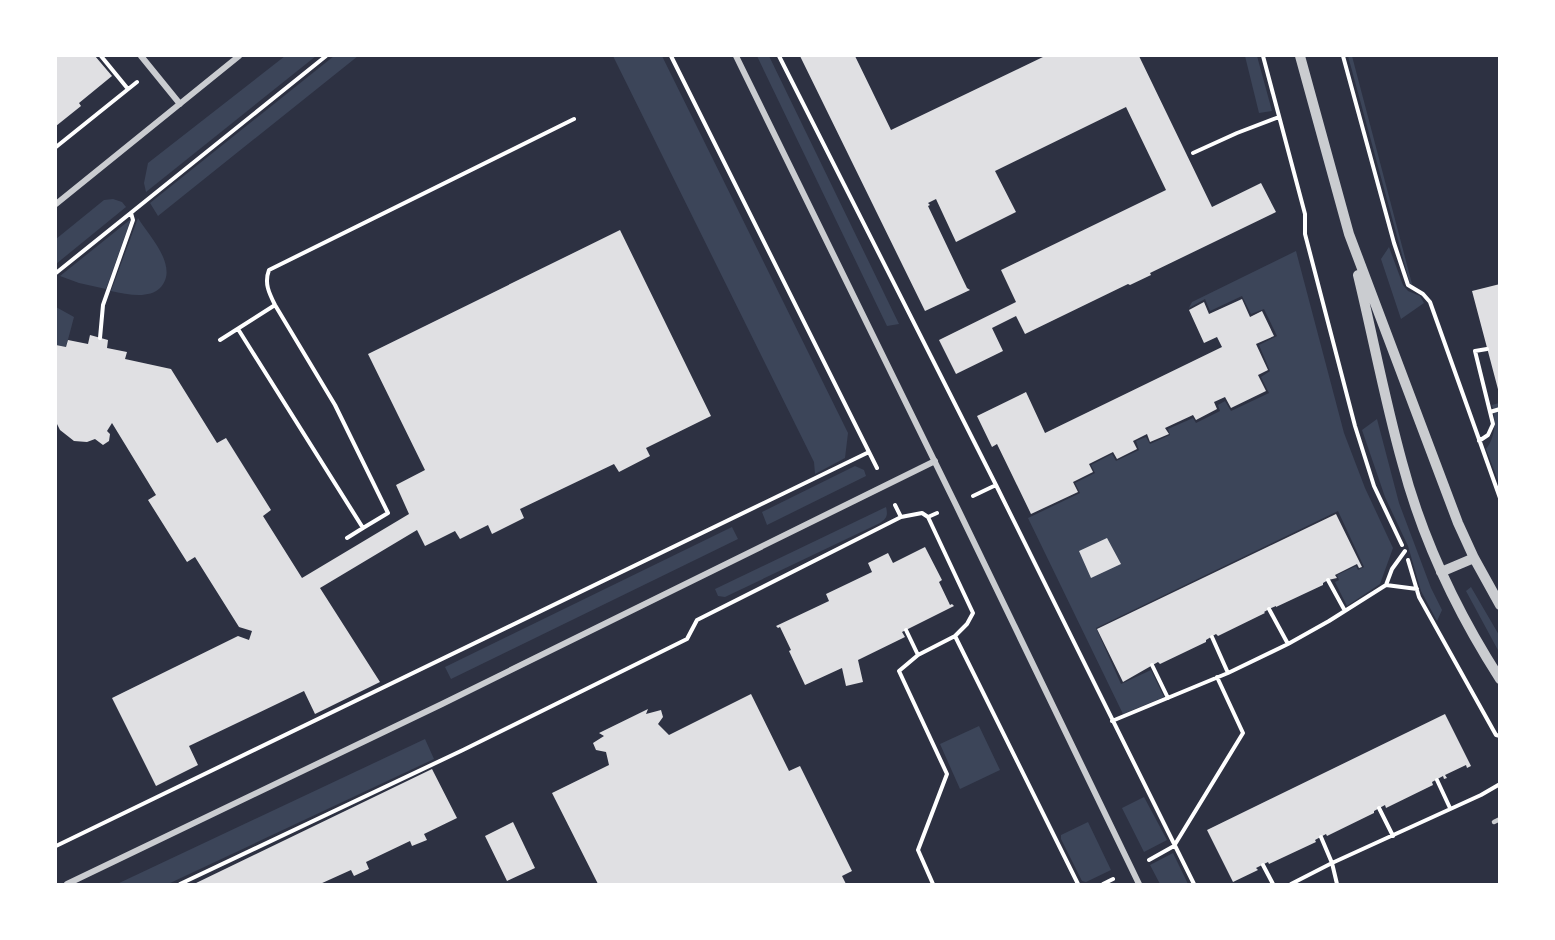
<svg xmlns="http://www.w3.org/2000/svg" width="1555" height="940" font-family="'Golos Text',sans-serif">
  <rect width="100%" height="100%" fill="#2d3142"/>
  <!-- green -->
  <path fill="#3c4559" d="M 285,56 L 316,56 L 146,192 L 144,183 L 148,163 Z
    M 334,56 L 358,56 L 158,216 L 150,203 Z
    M 613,56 L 662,56 L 848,433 L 845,458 L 815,474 L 814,462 Z
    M 757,56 L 769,56 L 899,324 L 887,326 Z
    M 1245,56 L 1257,56 L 1272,111 L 1259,113 Z
    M 1348,56 L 1352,56 L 1412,284 L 1410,284 Z
    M 113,199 L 122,202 L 126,207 L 56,264 L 56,239 L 104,200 Z
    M 138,218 C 149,236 180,267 160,288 C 155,293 147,295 139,295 C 130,295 120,293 111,291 Z
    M 131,219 L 106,289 L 79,283 L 60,276 Z
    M 1389,247 L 1403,285 L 1408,291 L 1420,296 L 1424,303 L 1401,319 L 1381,259 Z
    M 1296,251 L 1344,433 L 1365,488 L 1393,548 L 1380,584 L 1347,606 L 1335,582 L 1339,580 L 1337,575 L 1356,566 L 1358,570 L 1364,567 L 1338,511 L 1096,628 L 1121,684 L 1151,670 L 1164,697 L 1123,714 L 1028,518 L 1080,493 L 1075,483 L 1095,473 L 1091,465 L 1112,454 L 1116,461 L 1139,450 L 1136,441 L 1146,437 L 1150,444 L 1170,435 L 1168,429 L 1193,418 L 1196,423 L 1220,411 L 1218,405 L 1225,401 L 1231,411 L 1269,393 L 1261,377 L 1270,371 L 1259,345 L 1277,336 L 1264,309 L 1251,314 L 1242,296 L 1210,311 L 1205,299 L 1189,308 L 1192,302 Z
    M 56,307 L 74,317 L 66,347 L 56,345 Z
    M 1499,403 L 1499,483 L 1486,449 C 1496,436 1496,420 1492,405 Z
    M 1377,419 L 1399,503 L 1431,588 L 1442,610 L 1437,621 L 1421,591 L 1408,546 L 1385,497 L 1362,430 Z
    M 855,466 L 864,470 L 866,476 L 767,525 L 762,512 Z
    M 886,507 C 888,515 887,518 880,523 L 725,597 L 718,596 L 715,589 Z
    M 732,527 L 738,539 L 451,679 L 445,667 Z
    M 1471,587 L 1499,635 L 1499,652 L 1466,591 Z
    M 979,726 L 1000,770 L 960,789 L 940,744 Z
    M 425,739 L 434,759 L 168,884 L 117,884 Z
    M 1144,797 L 1167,840 L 1144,852 L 1122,808 Z
    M 1088,822 L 1111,870 L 1086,882 L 1082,881 L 1061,839 L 1061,835 Z
    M 1173,853 L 1188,884 L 1160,884 L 1150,865 Z"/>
  <!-- building -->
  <path fill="#e0e0e3" d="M 56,56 L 95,56 L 112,76 L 79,103 L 81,106 L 56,126 Z
    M 800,56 L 855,56 L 891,130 L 1045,56 L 1139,56 L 1212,207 L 1261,183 L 1276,212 L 1150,273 L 1151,275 L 1130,285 L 1128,284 L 1025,334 L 1016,316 L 992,328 L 1003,351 L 956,374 L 939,340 L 1016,302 L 1001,270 L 1166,190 L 1126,107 L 995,171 L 1016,212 L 956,242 L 936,199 L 928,203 L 930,205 L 928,206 L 967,288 L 970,290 L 925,311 Z
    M 620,230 L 711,416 L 646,448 L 650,456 L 619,472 L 614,464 L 520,509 L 524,518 L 492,534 L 488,525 L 460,539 L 455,531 L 425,546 L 417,530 L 320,588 L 380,682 L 315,714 L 304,691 L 189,746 L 198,765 L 156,786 L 112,698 L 238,636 L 249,640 L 252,631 L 239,627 L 195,557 L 187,562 L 148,500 L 156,495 L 112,423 L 107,431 L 110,434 L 109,441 L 103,445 L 95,439 L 87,442 L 74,441 L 60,430 L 56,422 L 56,345 L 66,347 L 68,340 L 88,344 L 90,335 L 108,340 L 107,348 L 127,352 L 125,359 L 171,369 L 217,443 L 226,438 L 271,510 L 263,516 L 302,578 L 409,514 L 396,485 L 425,470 L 368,354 Z
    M 1500,284 L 1500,393 L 1499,393 L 1472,291 Z
    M 1242,299 L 1250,317 L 1262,311 L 1274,336 L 1256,344 L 1268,370 L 1258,375 L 1266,391 L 1231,408 L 1225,397 L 1214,402 L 1217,409 L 1196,420 L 1193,415 L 1165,428 L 1169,434 L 1150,442 L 1147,434 L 1133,441 L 1137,449 L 1117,459 L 1113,452 L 1089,464 L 1093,472 L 1073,482 L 1078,492 L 1031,514 L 997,444 L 992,447 L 977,416 L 1026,392 L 1045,433 L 1222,347 L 1217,337 L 1204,343 L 1189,310 L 1204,302 L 1209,314 Z
    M 1336,514 L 1362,567 L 1359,568 L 1357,564 L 1335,575 L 1337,578 L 1328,580 L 1323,583 L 1323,585 L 1276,607 L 1276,606 L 1269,609 L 1264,612 L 1265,613 L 1218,636 L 1216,634 L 1206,640 L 1206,642 L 1160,664 L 1158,662 L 1123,682 L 1097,629 Z
    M 1107,538 L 1121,564 L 1091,578 L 1079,551 Z
    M 925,547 L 942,580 L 939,582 L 950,605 L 952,604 L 954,606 L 902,632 L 905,637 L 858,660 L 863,682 L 846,686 L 842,668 L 805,685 L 789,651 L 791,650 L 780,627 L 778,628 L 776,626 L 829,601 L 826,594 L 872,572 L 868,563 L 888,553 L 893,563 Z
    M 751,694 L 789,771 L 800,766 L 852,871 L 842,876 L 846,884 L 598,884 L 552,793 L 609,765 L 606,752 L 596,750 L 593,743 L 604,736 L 599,733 L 648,709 L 646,714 L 661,710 L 663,717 L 658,724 L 669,735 Z
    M 1445,714 L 1471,766 L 1467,768 L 1466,765 L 1445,775 L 1447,778 L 1444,779 L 1443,776 L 1432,782 L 1433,785 L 1386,808 L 1385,805 L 1374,811 L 1374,813 L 1327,836 L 1326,834 L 1315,840 L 1316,842 L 1269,864 L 1268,862 L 1256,868 L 1258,870 L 1233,882 L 1207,830 Z
    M 432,769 L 457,818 L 424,834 L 427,840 L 412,846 L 410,841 L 366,862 L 369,869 L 354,876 L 351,870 L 320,884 L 194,884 Z
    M 513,822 L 535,868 L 507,881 L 485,836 Z"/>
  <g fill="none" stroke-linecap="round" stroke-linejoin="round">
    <!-- path -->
    <path stroke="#fff" stroke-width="4" d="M 101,56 L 128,89
      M 671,56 L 877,468
      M 779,56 L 996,485 L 973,496
      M 1263,56 L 1305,214 L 1305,234 L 1355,426 L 1374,486 L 1402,545
      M 1343,56 L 1394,243 L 1408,285 L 1423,294 L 1430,302 L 1500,498
      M 56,147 L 137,82
      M 1193,153 L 1237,133 L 1279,117
      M 56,273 L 326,56
      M 238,329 L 363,528 L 347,538
      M 100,338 L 103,305 L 133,220 L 131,213
      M 220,340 L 275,305
      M 1490,412 L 1500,409
      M 1479,441 L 1488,435 L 1493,424 L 1475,351 L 1487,349
      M 996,485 L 1194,884
      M 895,505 L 901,517 L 922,513 L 928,517 L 937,513
      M 928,517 L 973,613 L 967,624 L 955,636 L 1078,884
      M 363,528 L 388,513 L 335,405 L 275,305 C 269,293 264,283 269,270 L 574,119
      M 1408,560 L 1419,597 L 1496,735 L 1500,736
      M 1328,580 L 1345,611
      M 1386,585 L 1417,589
      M 1269,609 L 1288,644
      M 906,630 L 918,655 L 955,636
      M 1212,637 L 1228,673
      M 918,655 L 899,671 L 947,774 L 918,850 L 933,884
      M 1152,665 L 1168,698
      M 1112,721 L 1228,673 L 1288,644 L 1329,621 L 1386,585 L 1392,569 L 1405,551
      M 1437,780 L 1450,808
      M 1379,808 L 1393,836
      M 1321,837 L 1332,863 L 1337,884
      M 56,846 L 869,452
      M 1149,860 L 1174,846 L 1243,733 L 1217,677
      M 1263,865 L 1273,884
      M 180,884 L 463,750 L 687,639 L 697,620 L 901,517
      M 1103,884 L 1113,879
      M 1291,884 L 1332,863 L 1481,795 L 1500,784"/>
    <!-- service -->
    <path stroke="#caccd0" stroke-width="4.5" d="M 1494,822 L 1500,819"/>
    <!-- minor -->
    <path stroke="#caccd0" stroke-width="6" d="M 141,56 L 180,104
      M 736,56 L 956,505 L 1139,884
      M 56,204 L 239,56
      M 67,884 L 442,704 L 935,461"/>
    <!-- tertiary -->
    <path stroke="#caccd0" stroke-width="10" d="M 1300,56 L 1349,234 L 1458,523 L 1474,558 L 1500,605
      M 1358,275 C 1373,337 1385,401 1402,462 C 1422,538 1457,612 1500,679
      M 1441,572 L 1474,558"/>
  </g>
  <!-- border -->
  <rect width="1555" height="940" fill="none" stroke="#ffffff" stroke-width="114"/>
</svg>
